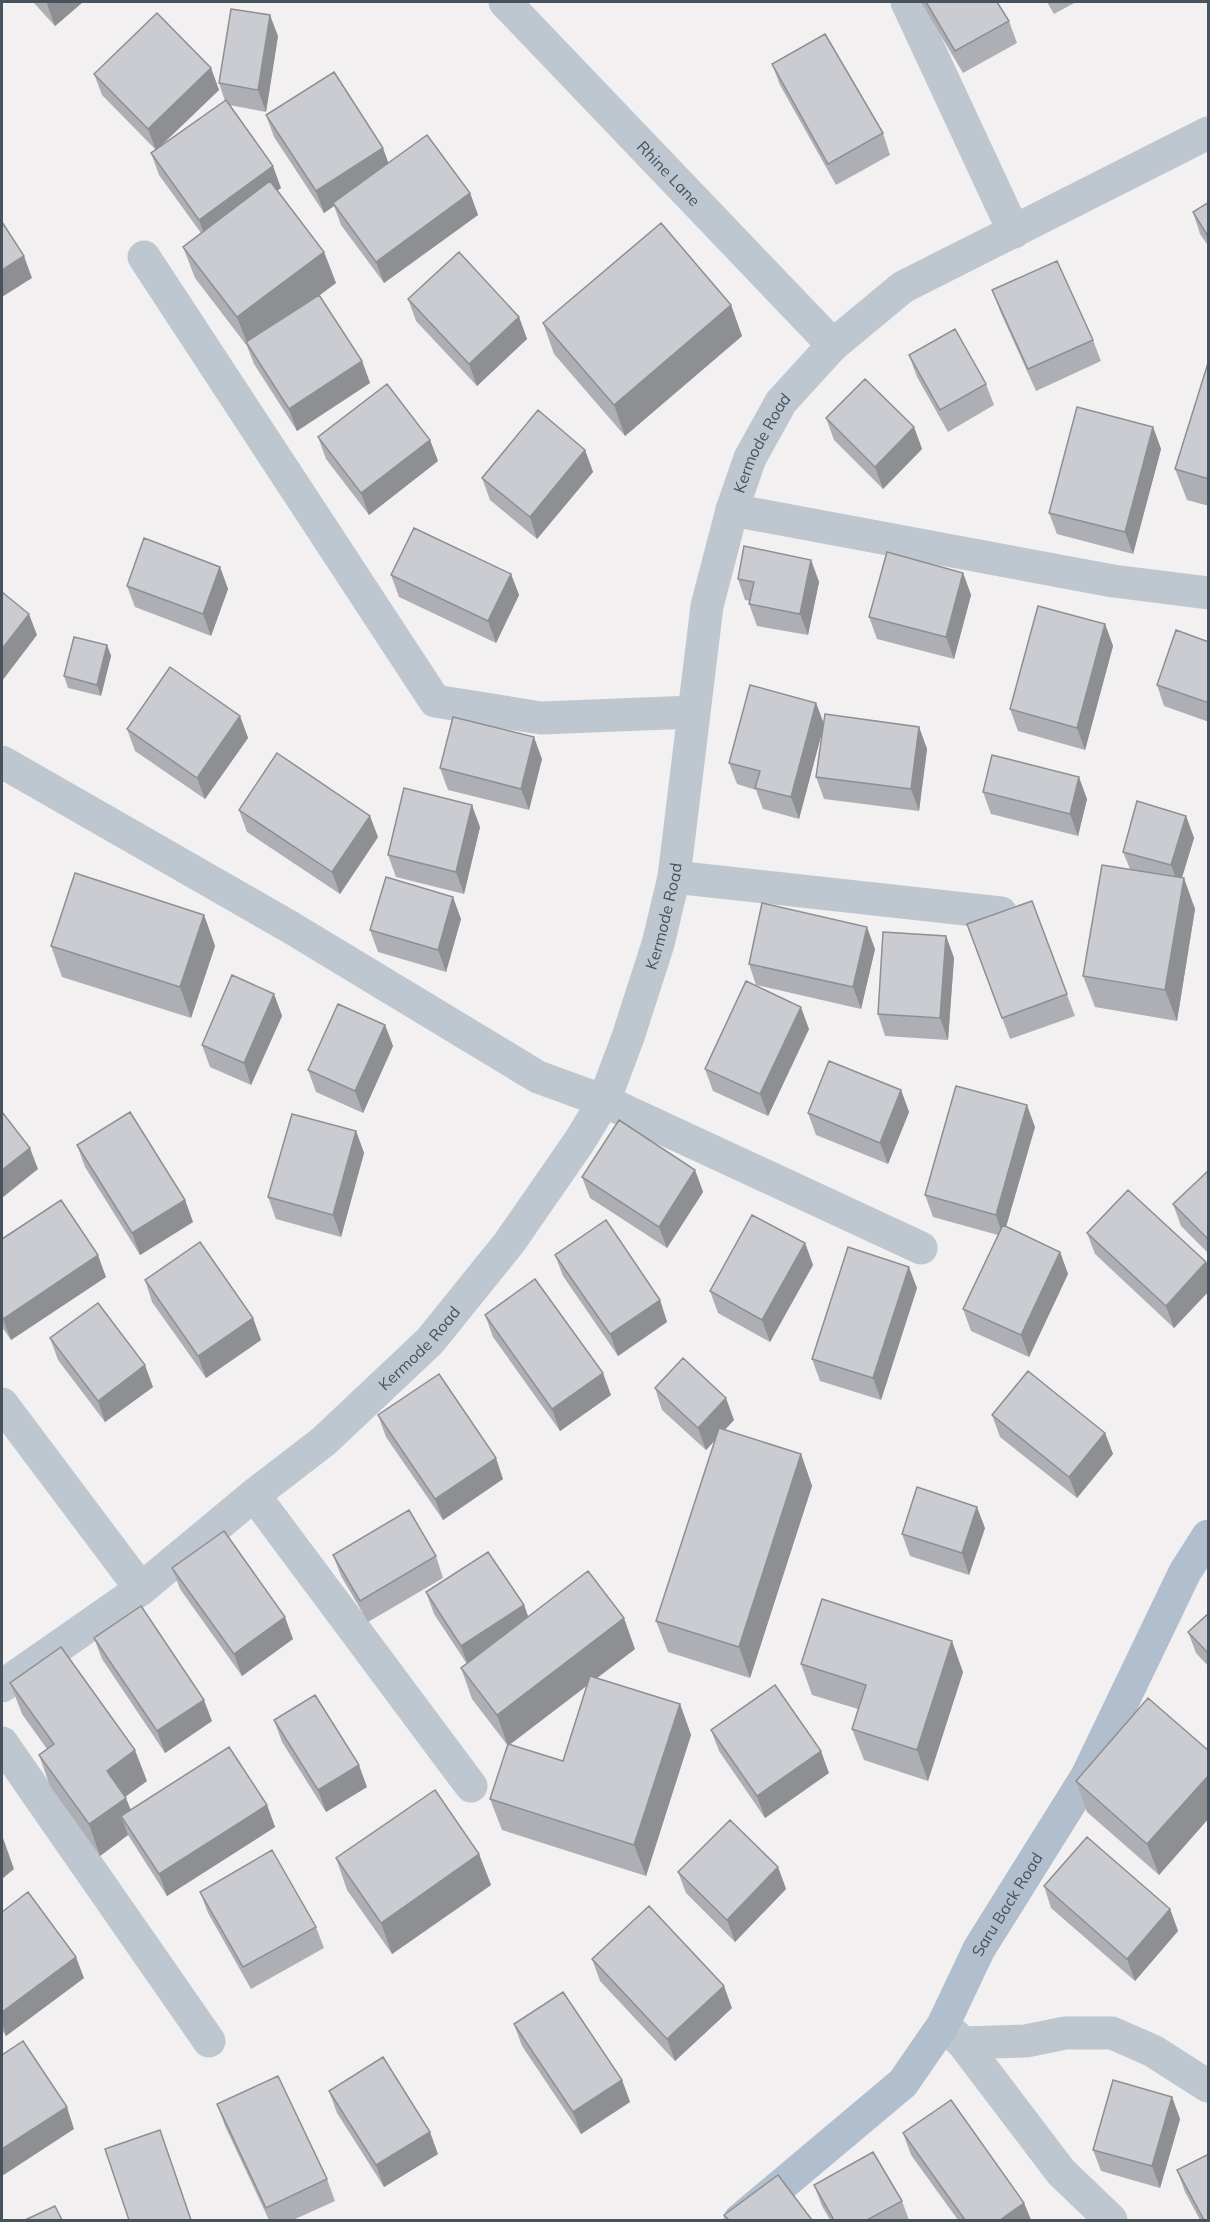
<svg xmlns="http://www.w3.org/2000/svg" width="1210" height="2222" font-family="Mulish,sans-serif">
  <rect width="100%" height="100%" fill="#f2f0f0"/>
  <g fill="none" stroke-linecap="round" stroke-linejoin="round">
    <!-- minor -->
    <g stroke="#bec7cf" stroke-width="33">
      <path id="s1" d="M 505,2 L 833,345"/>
      <path d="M 907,2 L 1014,232"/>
      <path d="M 144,257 L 435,701 L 541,718 L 693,712"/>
      <path d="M 732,510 L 1113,581 L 1208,593"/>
      <path d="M 2,762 L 290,927 L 538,1077 L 604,1101 L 921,1248"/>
      <path d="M 674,877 L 1001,913"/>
      <path d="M 2,1404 L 141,1589"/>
      <path d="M 254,1495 L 471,1786"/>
      <path id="s2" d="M 2,1686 L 141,1589 L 254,1495 L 324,1441 L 430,1341 L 509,1243 L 579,1142 L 604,1101 L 628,1037 L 658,944 L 674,877 L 707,606 L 732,510 L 750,458 L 781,402 L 833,345 L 903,287 L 1208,133"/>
      <path d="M 2,1743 L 209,2041"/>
      <path d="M 951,2032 L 963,2043 L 1061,2172 L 1111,2220"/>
      <path d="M 963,2043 L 1026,2041 L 1065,2033 L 1112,2033 L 1153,2051 L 1208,2086"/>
    </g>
    <!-- major -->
    <path stroke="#b0bece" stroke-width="33" id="s3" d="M 740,2220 L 903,2083 L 943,2025 L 979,1949 L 1087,1776 L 1185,1572 L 1208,1536"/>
  </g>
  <!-- wall -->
  <path fill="#aeafb5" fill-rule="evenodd" d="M 33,2 L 83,2 L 55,26 Z
    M 921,2 L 997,2 L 1009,21 L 1017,43 L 963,73 Z
    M 1047,2 L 1076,2 L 1054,14 Z
    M 278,36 L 266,112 L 229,105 L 281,188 L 277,191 L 324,252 L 336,283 L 319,295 L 362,361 L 370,383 L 297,431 L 254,364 L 247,346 L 195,278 L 183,247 L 201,233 L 159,175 L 151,153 L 156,150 L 102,95 L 94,74 L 211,68 L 219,90 L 160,147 L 225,101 L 219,83 Z
    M 772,64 L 883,133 L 890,155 L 836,185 L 780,85 Z
    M 266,115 L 389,163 L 470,193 L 478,215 L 384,283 L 341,225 L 334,206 L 324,213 L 274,137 Z
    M 1209,202 L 1209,247 L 1200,234 L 1193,212 Z
    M 992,290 L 1093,340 L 1101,361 L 1036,391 L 1000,311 Z
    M 408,299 L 519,317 L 527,339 L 477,386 L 416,321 Z
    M 731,305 L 742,336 L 625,436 L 554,354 L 543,323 Z
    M 909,355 L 986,384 L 994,405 L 948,432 L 917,377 Z
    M 1208,363 L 1209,506 L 1187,500 L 1175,469 Z
    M 826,418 L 914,427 L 922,449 L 883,489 L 834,440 Z
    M 1153,427 L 1161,449 L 1133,554 L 1057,534 L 1049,513 Z
    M 318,437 L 430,440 L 438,461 L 369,515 L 326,459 Z
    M 585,450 L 593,472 L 537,539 L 490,500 L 482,478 Z
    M 811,560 L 819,582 L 808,635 L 757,626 L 749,604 L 750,601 L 745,600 L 738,579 Z
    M 220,567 L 228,589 L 211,636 L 135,607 L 127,586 Z
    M 963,573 L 971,595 L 954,659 L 877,639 L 869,617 Z
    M 511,574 L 519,595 L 496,643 L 399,597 L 391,575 Z
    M 1105,624 L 1113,646 L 1085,750 L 1018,731 L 1010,709 Z
    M 1209,642 L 1209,722 L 1164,706 L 1157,685 Z
    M 107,645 L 111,656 L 101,696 L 68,688 L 64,676 Z
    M 816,703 L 824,723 L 919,727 L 927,749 L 919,811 L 824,799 L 816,777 L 822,732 L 799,819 L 763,809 L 756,790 L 737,784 L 729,763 Z
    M 240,716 L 248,738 L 205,799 L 135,751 L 127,729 Z
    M 542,759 L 529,810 L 448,790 L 440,768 Z
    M 983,792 L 1087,799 L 1078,836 L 991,814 Z
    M 239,810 L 378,837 L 340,894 L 247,832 Z
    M 1186,816 L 1194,838 L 1182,878 L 1195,909 L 1177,1021 L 1095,1007 L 1083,976 L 1130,869 L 1123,852 Z
    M 480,827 L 464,894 L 396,877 L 388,855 Z
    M 1032,901 L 1075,1016 L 1010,1039 L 967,924 Z
    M 204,915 L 215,946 L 191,1018 L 62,977 L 51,946 Z
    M 461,919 L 446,972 L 378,952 L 370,930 Z
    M 946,936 L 954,958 L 948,1040 L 885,1036 L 878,1014 Z
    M 875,949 L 861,1009 L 756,985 L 749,964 Z
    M 274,994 L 282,1016 L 251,1085 L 210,1067 L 202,1045 Z
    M 385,1025 L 393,1046 L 363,1113 L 316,1092 L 308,1070 Z
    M 809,1029 L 768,1116 L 713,1091 L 705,1069 Z
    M 901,1090 L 909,1112 L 888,1164 L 816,1135 L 808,1113 Z
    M 1035,1127 L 1006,1227 L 1060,1252 L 1068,1274 L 1029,1357 L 971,1331 L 963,1309 L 998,1235 L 933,1217 L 925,1195 Z
    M 356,1131 L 364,1153 L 341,1237 L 276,1219 L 268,1197 Z
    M 77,1145 L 185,1200 L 193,1222 L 140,1255 L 85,1167 Z
    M 695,1170 L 703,1192 L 667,1248 L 590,1198 L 582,1177 Z
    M 1209,1170 L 1209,1254 L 1181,1226 L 1173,1204 Z
    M 1087,1233 L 1206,1262 L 1209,1268 L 1209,1291 L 1174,1328 L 1095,1254 Z
    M 2,1239 L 106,1277 L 11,1340 L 2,1327 Z
    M 805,1243 L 813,1265 L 770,1342 L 718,1313 L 710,1291 Z
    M 555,1255 L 660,1300 L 667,1322 L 618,1356 L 563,1276 Z
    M 145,1280 L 253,1318 L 261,1340 L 206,1378 L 152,1302 Z
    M 917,1288 L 881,1400 L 820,1381 L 812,1359 Z
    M 485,1315 L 611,1395 L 560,1431 L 493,1337 Z
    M 50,1338 L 153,1387 L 105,1422 L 58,1360 Z
    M 655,1388 L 734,1420 L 724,1430 L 801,1454 L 812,1486 L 750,1678 L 668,1652 L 656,1621 L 715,1440 L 706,1450 L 662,1410 Z
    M 378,1415 L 503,1479 L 443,1520 L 386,1437 Z
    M 992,1415 L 1105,1433 L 1113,1454 L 1077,1498 L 1000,1437 Z
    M 985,1528 L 969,1575 L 910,1556 L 902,1534 Z
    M 333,1555 L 436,1556 L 443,1578 L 368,1622 L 341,1576 Z
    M 172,1568 L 293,1639 L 242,1676 L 180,1589 Z
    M 426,1592 L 524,1605 L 528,1617 L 635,1649 L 597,1678 L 680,1704 L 691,1735 L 646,1876 L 502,1830 L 490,1799 L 508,1746 L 472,1699 L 461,1668 L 467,1664 L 434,1614 ZM 587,1685 L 563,1761 L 510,1744 Z
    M 1209,1613 L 1209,1667 L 1196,1653 L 1188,1632 Z
    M 94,1638 L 212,1721 L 165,1753 L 102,1659 Z
    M 801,1664 L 963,1672 L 928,1781 L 864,1760 L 852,1729 L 858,1709 L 812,1695 Z
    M 10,1683 L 147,1781 L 125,1797 L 131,1810 L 267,1805 L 275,1827 L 167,1896 L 128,1835 L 100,1856 L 50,1786 L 39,1755 L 47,1749 L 22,1714 Z
    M 274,1720 L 367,1787 L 326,1812 L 282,1742 Z
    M 711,1730 L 829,1773 L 765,1818 L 719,1751 Z
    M 1209,1751 L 1209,1818 L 1159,1875 L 1087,1812 L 1076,1781 Z
    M 479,1854 L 491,1885 L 392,1954 L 347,1890 L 336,1858 Z
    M 778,1867 L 786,1889 L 735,1942 L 686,1893 L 678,1872 Z
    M 1044,1886 L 1170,1909 L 1178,1931 L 1135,1981 L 1051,1908 Z
    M 200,1892 L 316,1927 L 324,1948 L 251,1989 L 208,1913 Z
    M 2,1912 L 84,1978 L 6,2036 L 2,2030 Z
    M 592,1959 L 732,2008 L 675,2061 L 600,1981 Z
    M 514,2024 L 622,2080 L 630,2102 L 581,2134 L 522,2046 Z
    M 329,2091 L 438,2154 L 384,2187 L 337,2113 Z
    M 1172,2097 L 1180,2119 L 1160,2188 L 1101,2171 L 1093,2150 Z
    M 217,2104 L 327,2179 L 335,2201 L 293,2220 L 269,2220 L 225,2126 Z
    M 903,2133 L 1024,2203 L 1031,2220 L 958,2220 L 911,2155 Z
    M 1177,2170 L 1209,2220 L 1200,2220 L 1185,2192 Z
    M 814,2185 L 902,2201 L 909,2220 L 830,2220 L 822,2206 Z"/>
  <!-- shaded-wall -->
  <path fill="#8d8f93" d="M 51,2 L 83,2 L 55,26 L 47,4 Z
    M 270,15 L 278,36 L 266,112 L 258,90 Z
    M 211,68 L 219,90 L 156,150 L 148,129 Z
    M 383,148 L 391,170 L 333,203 L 334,206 L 324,213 L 316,191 Z
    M 273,166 L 281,188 L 207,241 L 199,220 Z
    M 470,193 L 478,215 L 384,283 L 376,262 Z
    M 324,252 L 336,283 L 249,348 L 237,317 Z
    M 24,256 L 32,278 L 2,297 L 2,270 Z
    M 731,305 L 742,336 L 625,436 L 614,405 Z
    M 519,317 L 527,339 L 477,386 L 469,364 Z
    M 362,361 L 370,383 L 297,431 L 289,409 Z
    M 914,427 L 922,449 L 883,489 L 875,467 Z
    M 1153,427 L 1161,449 L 1133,554 L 1125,532 Z
    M 430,440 L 438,461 L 369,515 L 361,493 Z
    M 585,450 L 593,472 L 537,539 L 530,517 Z
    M 811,560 L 819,582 L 808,635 L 800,614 Z
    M 220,567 L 228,589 L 211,636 L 203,614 Z
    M 963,573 L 971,595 L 954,659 L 946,637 Z
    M 511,574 L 519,595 L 496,643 L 488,621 Z
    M 29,614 L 37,635 L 2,681 L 2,649 Z
    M 1105,624 L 1113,646 L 1085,750 L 1077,728 Z
    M 107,645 L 111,656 L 101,696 L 97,685 Z
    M 816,703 L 824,725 L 799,819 L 791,797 Z
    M 240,716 L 248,738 L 205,799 L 197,778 Z
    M 919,727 L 927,749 L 919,811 L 911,789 Z
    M 534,737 L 542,759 L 529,810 L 521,789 Z
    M 1079,777 L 1087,799 L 1078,836 L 1070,814 Z
    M 472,805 L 480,827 L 464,894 L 456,872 Z
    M 370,816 L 378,837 L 340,894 L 332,872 Z
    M 1186,816 L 1194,838 L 1179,887 L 1171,865 Z
    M 1184,878 L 1195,909 L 1177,1021 L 1165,990 Z
    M 453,897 L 461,919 L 446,972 L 438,950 Z
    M 204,915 L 215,946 L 191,1018 L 180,987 Z
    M 867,927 L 875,949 L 861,1009 L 853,987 Z
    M 946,936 L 954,958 L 948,1040 L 940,1018 Z
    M 274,994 L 282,1016 L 251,1085 L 244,1063 Z
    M 801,1007 L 809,1029 L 768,1116 L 760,1094 Z
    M 385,1025 L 393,1046 L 363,1113 L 355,1091 Z
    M 901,1090 L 909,1112 L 888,1164 L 880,1143 Z
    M 1027,1105 L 1035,1127 L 1003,1237 L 996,1215 Z
    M 356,1131 L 364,1153 L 341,1237 L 333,1215 Z
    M 30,1148 L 38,1169 L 2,1198 L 2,1170 Z
    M 695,1170 L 703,1192 L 667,1248 L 659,1227 Z
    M 185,1200 L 193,1222 L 140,1255 L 132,1233 Z
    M 805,1243 L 813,1265 L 770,1342 L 762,1320 Z
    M 1060,1252 L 1068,1274 L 1029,1357 L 1021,1335 Z
    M 98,1255 L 106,1277 L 11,1340 L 3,1319 Z
    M 1206,1262 L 1209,1268 L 1209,1291 L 1174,1328 L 1166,1306 Z
    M 909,1267 L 917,1288 L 881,1400 L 873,1378 Z
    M 660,1300 L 667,1322 L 618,1356 L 610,1334 Z
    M 253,1318 L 261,1340 L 206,1378 L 198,1356 Z
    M 145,1365 L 153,1387 L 105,1422 L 98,1401 Z
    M 603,1373 L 611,1395 L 560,1431 L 552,1409 Z
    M 726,1398 L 734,1420 L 706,1450 L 698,1428 Z
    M 1105,1433 L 1113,1454 L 1077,1498 L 1069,1477 Z
    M 801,1454 L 812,1486 L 750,1678 L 739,1647 Z
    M 496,1458 L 503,1479 L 443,1520 L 435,1499 Z
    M 977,1507 L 985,1528 L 969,1575 L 962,1553 Z
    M 524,1605 L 532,1627 L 469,1668 L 461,1646 Z
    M 285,1617 L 293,1639 L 242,1676 L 234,1654 Z
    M 624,1618 L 635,1649 L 508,1746 L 497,1715 Z
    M 952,1641 L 963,1672 L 928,1781 L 917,1750 Z
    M 204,1700 L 212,1721 L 165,1753 L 157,1731 Z
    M 680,1704 L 691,1735 L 646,1876 L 634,1845 Z
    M 135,1750 L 147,1781 L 118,1802 L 107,1771 Z
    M 821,1751 L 829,1773 L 765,1818 L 757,1796 Z
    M 359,1765 L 367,1787 L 326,1812 L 318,1790 Z
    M 1209,1775 L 1209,1818 L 1159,1875 L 1147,1844 Z
    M 126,1798 L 138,1829 L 121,1816 L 128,1835 L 100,1856 L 89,1824 Z
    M 267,1805 L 275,1827 L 167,1896 L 159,1874 Z
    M 3,1838 L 14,1869 L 2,1879 L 2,1839 Z
    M 479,1854 L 491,1885 L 392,1954 L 381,1923 Z
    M 778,1867 L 786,1889 L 735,1942 L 727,1920 Z
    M 1170,1909 L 1178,1931 L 1135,1981 L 1127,1959 Z
    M 76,1957 L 84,1978 L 6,2036 L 2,2023 L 2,2012 Z
    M 724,1986 L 732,2008 L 675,2061 L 667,2039 Z
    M 622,2080 L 630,2102 L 581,2134 L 573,2112 Z
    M 1172,2097 L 1180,2119 L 1160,2188 L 1152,2166 Z
    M 67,2107 L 74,2129 L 2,2176 L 2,2149 Z
    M 430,2132 L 438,2154 L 384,2187 L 376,2165 Z
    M 1024,2203 L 1031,2220 L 1000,2220 Z"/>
  <!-- building -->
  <path fill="#caccd2" stroke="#8d8f93" stroke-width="1.5" d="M 926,2 L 997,2 L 1009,21 L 955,51 Z
    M 231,9 L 270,15 L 258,90 L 219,83 Z
    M 157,13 L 211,68 L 148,129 L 94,74 Z
    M 825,34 L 883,133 L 828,164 L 772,64 Z
    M 334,72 L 383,148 L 316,191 L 266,115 Z
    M 226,100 L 273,166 L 199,220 L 151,153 Z
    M 427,135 L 470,193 L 376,262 L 333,203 Z
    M 270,181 L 324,252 L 237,317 L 183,247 Z
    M 1209,202 L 1209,238 L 1193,212 Z
    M 2,222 L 24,256 L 2,270 Z
    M 661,223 L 731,305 L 614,405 L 543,323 Z
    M 459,252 L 519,317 L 469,364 L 408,299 Z
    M 1057,261 L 1093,340 L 1028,369 L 992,290 Z
    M 319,295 L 362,361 L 289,409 L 246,342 Z
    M 955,329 L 986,384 L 940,410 L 909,355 Z
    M 1208,363 L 1209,363 L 1209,479 L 1175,469 Z
    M 865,379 L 914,427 L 875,467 L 826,418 Z
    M 387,384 L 430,440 L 361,493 L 318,437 Z
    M 1077,407 L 1153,427 L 1125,532 L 1049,513 Z
    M 538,410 L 585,450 L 530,517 L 482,478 Z
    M 414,528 L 511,574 L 488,621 L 391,575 Z
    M 144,538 L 220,567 L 203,614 L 127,586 Z
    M 744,546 L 811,560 L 800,614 L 749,604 L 754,582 L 738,579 Z
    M 887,552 L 963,573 L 946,637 L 869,617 Z
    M 2,592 L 29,614 L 2,649 Z
    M 1038,606 L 1105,624 L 1077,728 L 1010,709 Z
    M 1176,630 L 1209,642 L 1209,703 L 1157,685 Z
    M 74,637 L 107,645 L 97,685 L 64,676 Z
    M 170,667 L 240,716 L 197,778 L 127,729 Z
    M 750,685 L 816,703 L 791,797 L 755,788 L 760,771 L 729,763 Z
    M 825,714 L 919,727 L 911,789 L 816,777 Z
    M 453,717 L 534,737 L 521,789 L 440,768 Z
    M 277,753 L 370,816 L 332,872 L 239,810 Z
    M 992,755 L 1079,777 L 1070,814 L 983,792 Z
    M 404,788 L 472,805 L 456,872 L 388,855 Z
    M 1137,801 L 1186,816 L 1171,865 L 1123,852 Z
    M 1102,865 L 1184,878 L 1165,990 L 1083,976 Z
    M 75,873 L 204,915 L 180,987 L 51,946 Z
    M 386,877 L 453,897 L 438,950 L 370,930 Z
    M 1032,901 L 1067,994 L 1002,1018 L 967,924 Z
    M 762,903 L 867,927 L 853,987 L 749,964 Z
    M 883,932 L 946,936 L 940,1018 L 878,1014 Z
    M 232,975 L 274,994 L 244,1063 L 202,1045 Z
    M 746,981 L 801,1007 L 760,1094 L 705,1069 Z
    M 338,1004 L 385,1025 L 355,1091 L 308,1070 Z
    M 829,1061 L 901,1090 L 880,1143 L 808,1113 Z
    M 956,1086 L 1027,1105 L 996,1215 L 925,1195 Z
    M 2,1112 L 30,1148 L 2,1170 Z
    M 130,1112 L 185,1200 L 132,1233 L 77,1145 Z
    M 292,1114 L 356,1131 L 333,1215 L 268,1197 Z
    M 619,1120 L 695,1170 L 659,1227 L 582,1177 Z
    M 1209,1170 L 1209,1240 L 1173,1204 Z
    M 1128,1190 L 1206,1262 L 1166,1306 L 1087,1233 Z
    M 61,1200 L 98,1255 L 3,1319 L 2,1316 L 2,1239 Z
    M 752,1215 L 805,1243 L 762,1320 L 710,1291 Z
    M 606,1220 L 660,1300 L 610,1334 L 555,1255 Z
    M 1003,1225 L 1060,1252 L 1021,1335 L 963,1309 Z
    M 200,1242 L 253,1318 L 198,1356 L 145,1280 Z
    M 848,1247 L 909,1267 L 873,1378 L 812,1359 Z
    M 535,1279 L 603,1373 L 552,1409 L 485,1315 Z
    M 98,1303 L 145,1365 L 98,1401 L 50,1338 Z
    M 683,1358 L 726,1398 L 698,1428 L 655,1388 Z
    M 1028,1371 L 1105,1433 L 1069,1477 L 992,1415 Z
    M 439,1374 L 496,1458 L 435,1499 L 378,1415 Z
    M 719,1428 L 801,1454 L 739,1647 L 656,1621 Z
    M 917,1487 L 977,1507 L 962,1553 L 902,1534 Z
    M 409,1510 L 436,1556 L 360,1601 L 333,1555 Z
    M 224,1531 L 285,1617 L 234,1654 L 172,1568 Z
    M 488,1552 L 524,1605 L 461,1646 L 426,1592 Z
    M 588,1571 L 624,1618 L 497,1715 L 461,1668 Z
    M 822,1599 L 952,1641 L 917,1750 L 852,1729 L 866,1685 L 801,1664 Z
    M 141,1606 L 204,1700 L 157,1731 L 94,1638 Z
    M 1209,1613 L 1209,1654 L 1188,1632 Z
    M 61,1647 L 135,1750 L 107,1771 L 126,1798 L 89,1824 L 39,1755 L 54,1744 L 10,1683 Z
    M 590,1676 L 680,1704 L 634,1845 L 490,1799 L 508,1744 L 563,1761 Z
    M 775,1685 L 821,1751 L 757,1796 L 711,1730 Z
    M 315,1695 L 359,1765 L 318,1790 L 274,1720 Z
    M 1148,1698 L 1209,1751 L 1209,1775 L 1147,1844 L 1076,1781 Z
    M 229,1747 L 267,1805 L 159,1874 L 121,1816 Z
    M 435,1790 L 479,1854 L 381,1923 L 336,1858 Z
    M 730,1820 L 778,1867 L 727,1920 L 678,1872 Z
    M 1087,1837 L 1170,1909 L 1127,1959 L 1044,1886 Z
    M 272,1850 L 316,1927 L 243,1967 L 200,1892 Z
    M 28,1892 L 76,1957 L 2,2012 L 2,1912 Z
    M 649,1906 L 724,1986 L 667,2039 L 592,1959 Z
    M 563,1992 L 622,2080 L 573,2112 L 514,2024 Z
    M 23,2041 L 67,2107 L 2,2149 L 2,2055 Z
    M 383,2057 L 430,2132 L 376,2165 L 329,2091 Z
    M 278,2076 L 327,2179 L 266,2208 L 217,2104 Z
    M 1113,2080 L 1172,2097 L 1152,2166 L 1093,2150 Z
    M 951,2100 L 1024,2203 L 1000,2220 L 965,2220 L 903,2133 Z
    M 160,2130 L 191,2220 L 129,2220 L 105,2149 Z
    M 873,2152 L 902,2201 L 867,2220 L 834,2220 L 814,2185 Z
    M 1209,2154 L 1209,2220 L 1204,2220 L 1177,2170 Z
    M 778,2175 L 812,2220 L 729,2220 L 724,2215 Z
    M 55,2206 L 62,2220 L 25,2220 Z"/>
  <g text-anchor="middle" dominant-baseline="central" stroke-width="4.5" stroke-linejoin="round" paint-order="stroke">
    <!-- street labels -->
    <g font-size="16" fill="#48525d" stroke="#fff">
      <text stroke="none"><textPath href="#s1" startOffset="237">Rhine Lane</textPath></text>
      <text stroke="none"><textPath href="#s2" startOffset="1528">Kermode Road</textPath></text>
      <text stroke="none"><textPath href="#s2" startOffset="1042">Kermode Road</textPath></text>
      <text stroke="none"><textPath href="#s2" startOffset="538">Kermode Road</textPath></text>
      <text stroke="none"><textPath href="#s3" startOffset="420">Saru Back Road</textPath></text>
    </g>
  </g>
  <!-- border -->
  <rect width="1210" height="2222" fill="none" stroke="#48525d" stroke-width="6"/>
</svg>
